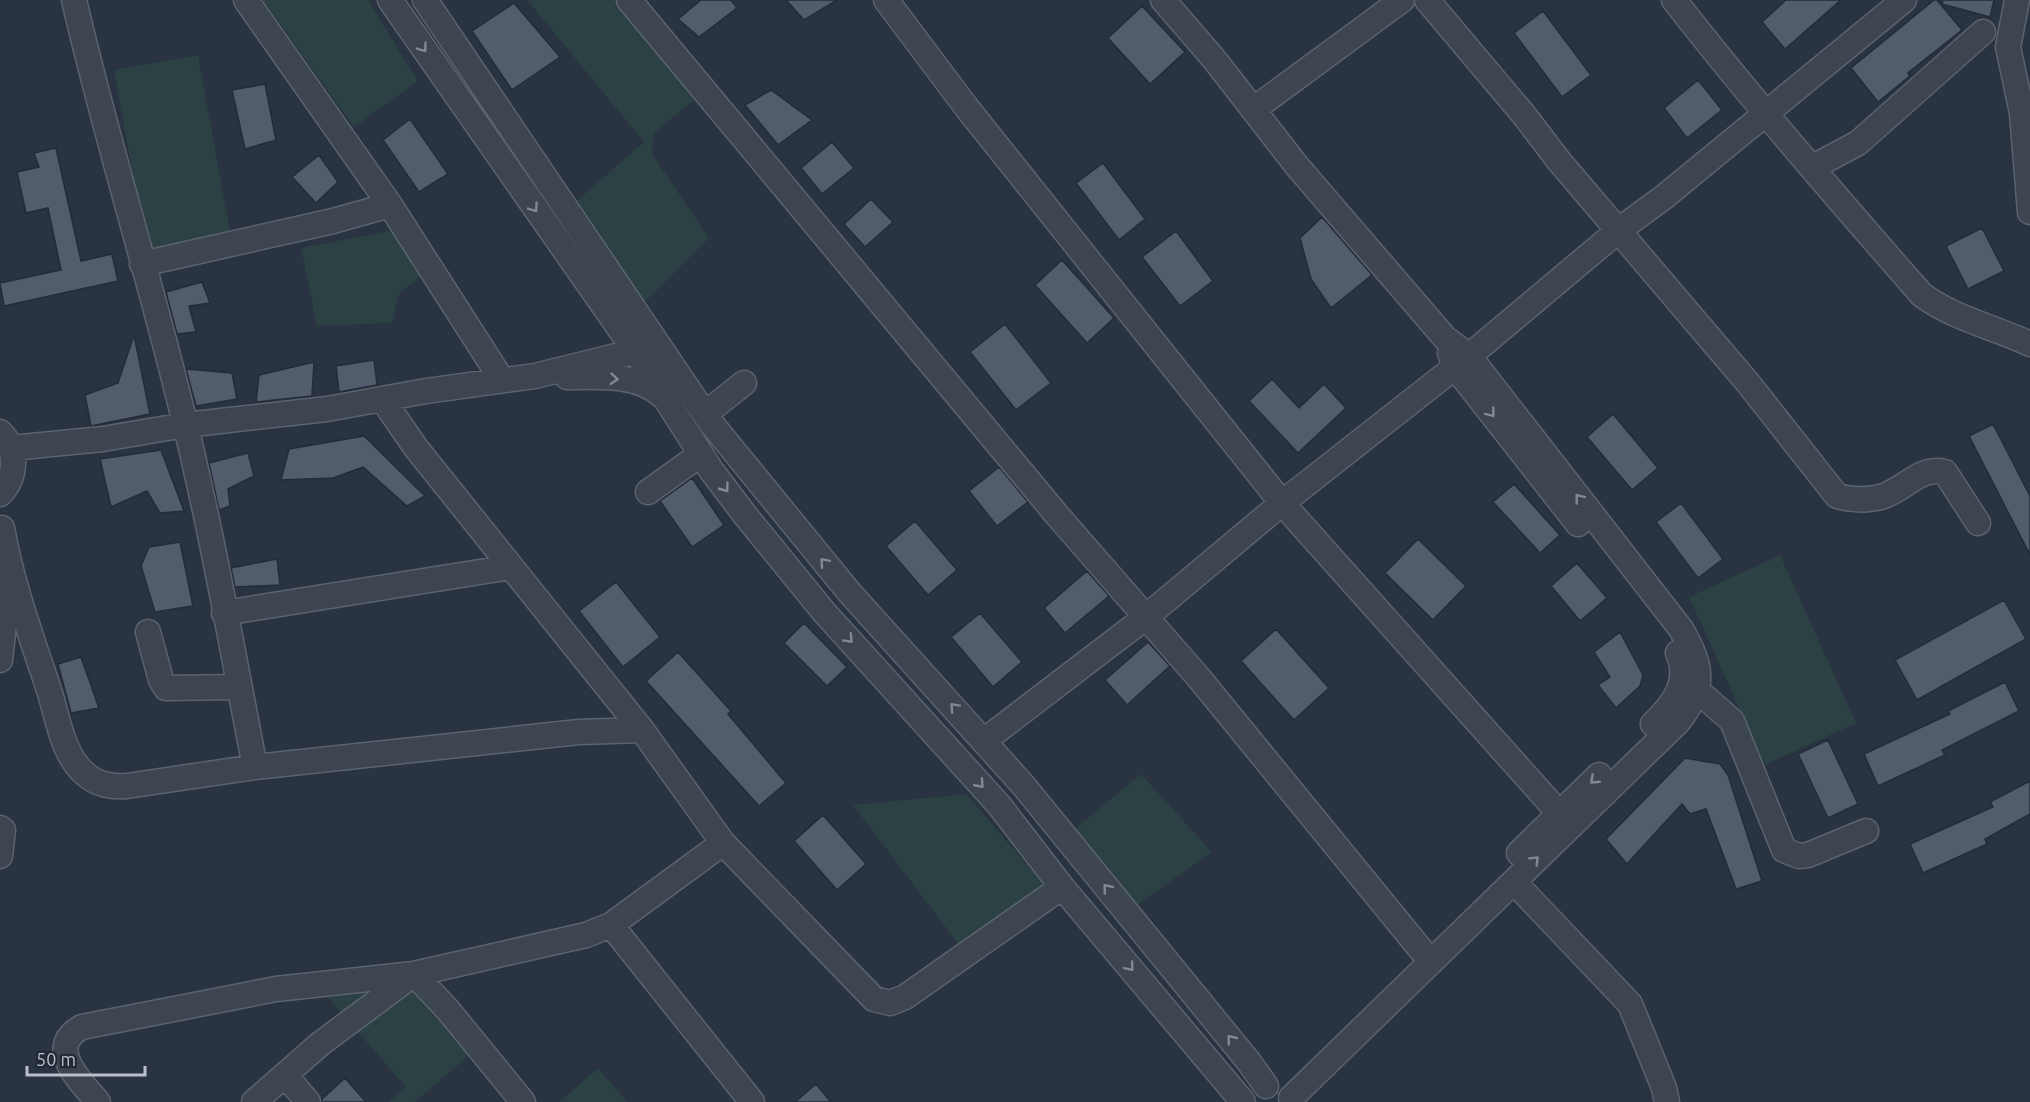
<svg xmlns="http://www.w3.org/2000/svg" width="2030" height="1102" font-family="Ubuntu,sans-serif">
  <rect width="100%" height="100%" fill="#293341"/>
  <!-- green -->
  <path fill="#2c4143" d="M 263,0 L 368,0 L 418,81 L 354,127 Z
    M 527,0 L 630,0 L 705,91 L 654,133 L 652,154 L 709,238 L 645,302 L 573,204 L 644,142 Z
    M 198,55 L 232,243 L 148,258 L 114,70 Z
    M 393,230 L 424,273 L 399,294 L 392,323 L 317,326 L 301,248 Z
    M 1780,555 L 1856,723 L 1765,765 L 1689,597 Z
    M 1141,774 L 1212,852 L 1132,909 L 1070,833 Z
    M 966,794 L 1047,888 L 959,945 L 853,805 Z
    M 419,975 L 480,1046 L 415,1102 L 389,1102 L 406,1087 L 325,994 Z
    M 598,1068 L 627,1102 L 559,1102 Z"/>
  <!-- building -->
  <path fill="#525c6c" stroke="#232c38" stroke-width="1.5" d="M 701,0 L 731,0 L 737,8 L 699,37 L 678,19 Z
    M 786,0 L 837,0 L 804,20 Z
    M 1786,0 L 1841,0 L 1785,49 L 1762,22 Z
    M 1934,0 L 1937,0 L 1962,30 L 1908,73 L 1910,76 L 1878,102 L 1851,68 Z
    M 1943,0 L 1994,0 L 1990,17 L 1942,4 Z
    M 514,3 L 560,57 L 512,90 L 472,31 Z
    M 1142,6 L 1185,52 L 1150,84 L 1108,38 Z
    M 1543,11 L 1591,75 L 1562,97 L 1514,33 Z
    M 1698,80 L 1722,110 L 1687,138 L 1664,108 Z
    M 265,84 L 276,140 L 245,149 L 232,90 Z
    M 771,90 L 812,120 L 778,145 L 745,105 Z
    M 410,119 L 448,174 L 419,192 L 383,140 Z
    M 832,142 L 854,168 L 822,194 L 801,168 Z
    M 56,148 L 81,261 L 112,254 L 118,281 L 4,306 L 0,283 L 61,270 L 48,208 L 26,213 L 17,172 L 39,167 L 34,153 Z
    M 319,155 L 338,182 L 316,203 L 292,177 Z
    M 1103,163 L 1145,219 L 1119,240 L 1076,183 Z
    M 871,199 L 893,222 L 865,247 L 844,224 Z
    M 1322,217 L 1372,275 L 1331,308 L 1311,279 L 1300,238 Z
    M 1982,228 L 2004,271 L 1968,289 L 1946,246 Z
    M 1176,231 L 1213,281 L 1180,306 L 1142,257 Z
    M 1062,260 L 1114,318 L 1087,343 L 1035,285 Z
    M 202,282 L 210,303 L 189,306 L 196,332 L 177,334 L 166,292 Z
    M 1005,324 L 1051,383 L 1016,410 L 970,352 Z
    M 134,335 L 150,414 L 91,426 L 85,395 L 118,383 Z
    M 374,360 L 377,385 L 339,392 L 336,366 Z
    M 314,362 L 312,396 L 256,402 L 259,375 Z
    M 186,369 L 232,373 L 237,399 L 196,406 Z
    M 1272,379 L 1299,408 L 1324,384 L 1346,408 L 1298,453 L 1249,401 Z
    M 1613,414 L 1658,468 L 1632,490 L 1587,437 Z
    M 1993,424 L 2030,496 L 2030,555 L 1969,436 Z
    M 364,436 L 425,496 L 407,506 L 363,467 L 333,478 L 281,480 L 289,449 Z
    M 161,450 L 184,511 L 160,513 L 147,491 L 111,507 L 100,459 Z
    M 248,453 L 254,476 L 228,489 L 230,506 L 219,510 L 209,463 Z
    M 999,467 L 1028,502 L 997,526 L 969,491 Z
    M 692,478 L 724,525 L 692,547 L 660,501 Z
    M 1514,484 L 1560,535 L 1540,553 L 1493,502 Z
    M 1681,503 L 1723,559 L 1698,578 L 1656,522 Z
    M 915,521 L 957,570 L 928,595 L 886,546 Z
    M 1418,539 L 1466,586 L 1433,620 L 1385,573 Z
    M 180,542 L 193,606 L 155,612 L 141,566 L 149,547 Z
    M 277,559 L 280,585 L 235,587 L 231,568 Z
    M 1577,563 L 1607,598 L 1580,621 L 1551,586 Z
    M 1087,571 L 1109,596 L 1065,633 L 1044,608 Z
    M 616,582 L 660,637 L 623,667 L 579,611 Z
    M 2004,600 L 2026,639 L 1917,700 L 1895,660 Z
    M 980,613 L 1022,662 L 993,687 L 951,637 Z
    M 804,623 L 847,667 L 827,686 L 784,643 Z
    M 1276,629 L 1329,688 L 1294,720 L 1241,661 Z
    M 1620,632 L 1643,675 L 1640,686 L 1616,708 L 1598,685 L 1610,677 L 1594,652 Z
    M 1148,642 L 1170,666 L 1127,705 L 1105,680 Z
    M 678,652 L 731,711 L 728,714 L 786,783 L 759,806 L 646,681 Z
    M 81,657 L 99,708 L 71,713 L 58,664 Z
    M 2005,682 L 2019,711 L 1942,750 L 1945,755 L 1878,786 L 1864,754 L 1950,714 L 1948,711 Z
    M 1828,740 L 1858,804 L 1828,818 L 1798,754 Z
    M 1685,758 L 1720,764 L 1728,775 L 1762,881 L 1736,889 L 1706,809 L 1690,814 L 1682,804 L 1627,864 L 1606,839 Z
    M 2030,781 L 2030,814 L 1985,839 L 1987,844 L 1923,873 L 1910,844 L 1993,807 L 1990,802 Z
    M 823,815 L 866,864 L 837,890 L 794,841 Z
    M 345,1078 L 366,1102 L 322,1102 L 322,1099 Z
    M 816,1084 L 831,1102 L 795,1102 Z"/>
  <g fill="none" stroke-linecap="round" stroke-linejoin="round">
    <defs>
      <path id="minor" d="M 74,0 C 105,134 146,265 179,399 C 210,520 231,644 255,767
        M 246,0 L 390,205 L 502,380
        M 390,0 L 636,352 L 711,470 L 745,515 L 824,612 L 999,805 L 1062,887 L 1243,1102
        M 425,0 L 711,423 L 849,592 L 1023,785 L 1249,1062 L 1266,1086
        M 629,0 L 1057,515 L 1199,678 L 1422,951
        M 886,0 L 967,108 L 1282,503 L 1559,813
        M 1163,0 L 1214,59 L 1297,166 L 1445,338 L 1469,356 L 1681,629 C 1703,668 1706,686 1678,722 L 1291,1098
        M 1427,0 L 1524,115 L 1559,161 L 1748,383 L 1837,496 C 1852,500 1868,501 1884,496 C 1906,488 1921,466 1945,472 L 1978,523
        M 1674,0 C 1753,101 1837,198 1922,295 C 1955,319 1994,327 2030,344
        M 2017,0 L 2008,47 L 2022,113 L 2030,212
        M 1254,109 L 1402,0
        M 1813,167 L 1858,143 L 1983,32
        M 142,264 L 333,221 L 390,205
        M 1450,353 L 1455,367 L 1578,524
        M 567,377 C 596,377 641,373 663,397
        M 383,400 L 416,448 L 642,730 L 723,843 L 874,999 L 890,1003 L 905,997 L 1062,887
        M 705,414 L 744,383
        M 0,432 C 18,450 17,476 0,494
        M 11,448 L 103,439 L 185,425 L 327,409 L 426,391 L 535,376 L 648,348
        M 648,492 L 701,454
        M 2,528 C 12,584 31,636 49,690 C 58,718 62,753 84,773 C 97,785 111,787 127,786 L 255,767 L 579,732 L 642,730
        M 224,613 L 511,567
        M 148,632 L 161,680 L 166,688 L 239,687
        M 0,660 L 5,615 L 2,581
        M 1689,683 L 1732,721 L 1784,850 L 1799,856 L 1808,855 L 1866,831
        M 1653,724 C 1674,704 1691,681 1678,653
        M 985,740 L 1146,617 L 1282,503 L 1469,356 L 1619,230 L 1664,197 L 1904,0
        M 0,828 L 3,830 L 0,856
        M 1519,853 L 1599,775
        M 1514,882 L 1630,1004 L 1664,1088 L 1667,1102
        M 611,925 L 752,1102
        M 285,1075 L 308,1102
        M 98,1102 C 81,1082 44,1047 82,1027 L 276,989 L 414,974 L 586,935 L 611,925 L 723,843
        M 254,1102 L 320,1044 L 414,974 L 448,1010 L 523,1102"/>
    </defs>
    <!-- minor casing -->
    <use href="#minor" stroke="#5b636e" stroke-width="27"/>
    <!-- minor -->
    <use href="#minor" stroke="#3d4551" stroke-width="24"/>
  </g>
  <!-- one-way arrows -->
  <defs><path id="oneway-chevron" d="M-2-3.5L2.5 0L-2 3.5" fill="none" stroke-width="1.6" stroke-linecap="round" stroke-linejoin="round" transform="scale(1.5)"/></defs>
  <g stroke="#828994">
    <use href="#oneway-chevron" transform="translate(423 48) rotate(55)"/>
    <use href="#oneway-chevron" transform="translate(534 208) rotate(55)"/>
    <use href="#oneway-chevron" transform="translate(614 379) rotate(5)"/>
    <use href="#oneway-chevron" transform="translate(1491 413) rotate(52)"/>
    <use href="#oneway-chevron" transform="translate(725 488) rotate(53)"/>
    <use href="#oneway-chevron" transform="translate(1579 498) rotate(-128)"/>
    <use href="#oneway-chevron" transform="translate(824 562) rotate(-131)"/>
    <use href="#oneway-chevron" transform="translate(849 639) rotate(47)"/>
    <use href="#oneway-chevron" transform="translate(954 707) rotate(-133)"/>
    <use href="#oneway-chevron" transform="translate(1594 780) rotate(137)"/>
    <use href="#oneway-chevron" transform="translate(980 784) rotate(48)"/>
    <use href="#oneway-chevron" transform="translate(1535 860) rotate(-45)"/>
    <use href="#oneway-chevron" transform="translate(1107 888) rotate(-129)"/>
    <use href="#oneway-chevron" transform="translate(1130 967) rotate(50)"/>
    <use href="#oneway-chevron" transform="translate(1231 1039) rotate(-129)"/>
  </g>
  <!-- scale -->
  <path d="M27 1066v9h118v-9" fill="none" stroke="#bac0cb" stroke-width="3"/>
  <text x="36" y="1066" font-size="18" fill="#bac0cb" stroke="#212a36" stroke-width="4.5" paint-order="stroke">50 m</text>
</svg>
